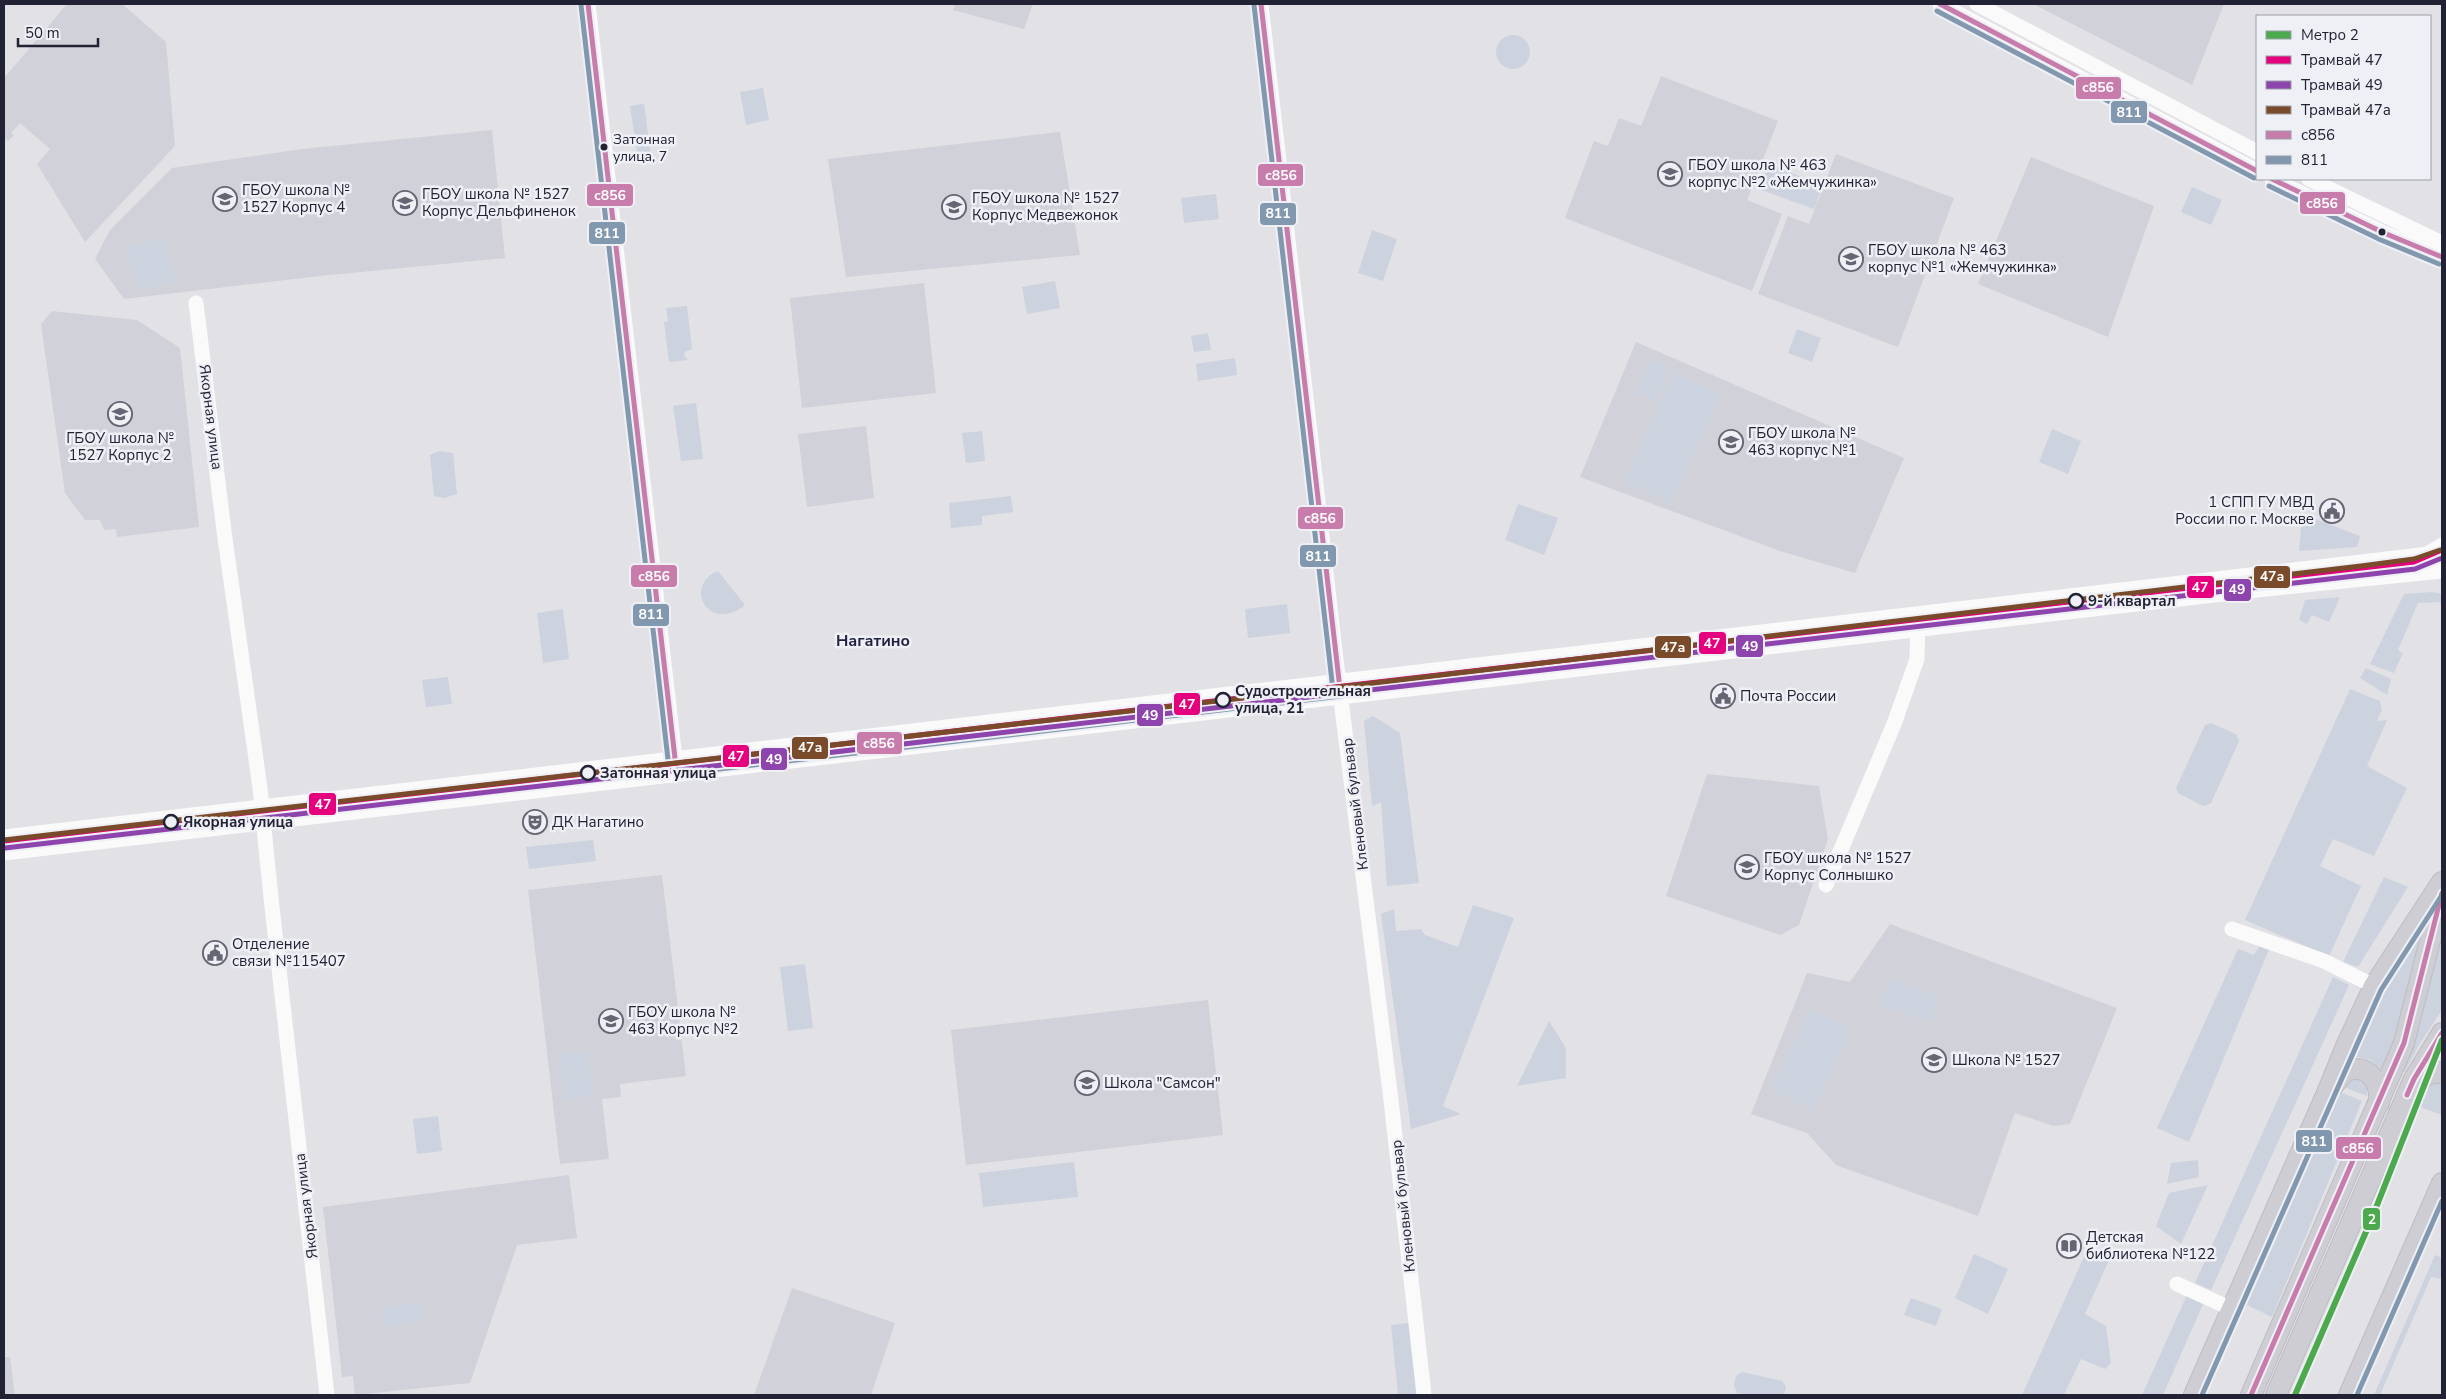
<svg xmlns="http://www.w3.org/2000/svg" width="2446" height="1399" font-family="'Nunito Sans',sans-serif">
  <rect width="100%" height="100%" fill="#e1e1e6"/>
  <!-- built -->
  <path fill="#d1d2d9" d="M 67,4 L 122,4 L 166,42 L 175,146 L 85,242 L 37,164 L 50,149 L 20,123 L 11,133 L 14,135 L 8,141 L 4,137 L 4,78 Z
    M 955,4 L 1033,4 L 1024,29 L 953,10 Z
    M 2033,4 L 2224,4 L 2192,85 Z
    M 1661,76 L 1778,121 L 1747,200 L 1782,214 L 1752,291 L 1565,218 L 1594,141 L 1608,146 L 1619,118 L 1641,126 Z
    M 492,130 L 505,258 L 320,276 L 124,299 L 95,259 L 110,230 L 172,168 L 302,149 Z
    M 1060,132 L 1080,255 L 846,277 L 828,159 Z
    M 1836,154 L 1954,198 L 1898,347 L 1758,294 L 1788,216 L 1809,224 Z
    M 2031,157 L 2154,206 L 2108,337 L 1978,284 Z
    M 924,283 L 936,393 L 802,408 L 790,298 Z
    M 52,311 L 137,320 L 180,348 L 199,527 L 117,537 L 116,529 L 104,530 L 100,520 L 85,520 L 65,493 L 41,324 Z
    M 1636,342 L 1904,458 L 1855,573 L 1780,551 L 1580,477 Z
    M 866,426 L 874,498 L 807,507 L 798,434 Z
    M 1707,774 L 1819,786 L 1828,839 L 1799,925 L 1780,935 L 1666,896 Z
    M 662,875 L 686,1076 L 620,1084 L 621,1097 L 602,1099 L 609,1159 L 560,1164 L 528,890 Z
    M 1890,924 L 2117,1008 L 2070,1124 L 2053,1126 L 2015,1113 L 1978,1216 L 1836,1165 L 1807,1133 L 1751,1114 L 1807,973 L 1850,982 Z
    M 1208,1000 L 1223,1135 L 966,1165 L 951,1030 Z
    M 569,1175 L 577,1238 L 517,1245 L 470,1383 L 355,1395 L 353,1376 L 342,1377 L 323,1207 Z
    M 792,1288 L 895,1323 L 871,1395 L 754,1395 Z
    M 4,1357 L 10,1357 L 15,1395 L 4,1395 Z"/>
  <!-- green -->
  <path fill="#ccd3de" d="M1496 52a17 17 0 1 1 34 0a17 17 0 1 1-34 0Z
    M 763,88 L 769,120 L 746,125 L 740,92 Z
    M 644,104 L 651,156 L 638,158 L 630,106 Z
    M 1768,164 L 1823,185 L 1814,209 L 1759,189 Z
    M 2192,187 L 2222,200 L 2211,225 L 2181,212 Z
    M 1216,194 L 1219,219 L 1184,223 L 1181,198 Z
    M 1372,230 L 1397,239 L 1383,281 L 1358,273 Z
    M 164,237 L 176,281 L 138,290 L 126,246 Z
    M 1055,281 L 1060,308 L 1027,314 L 1022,287 Z
    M 687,306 L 692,349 L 685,352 L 684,356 L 688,360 L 669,362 L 664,322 L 668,321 L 666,308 Z
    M 1797,329 L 1821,338 L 1812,362 L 1788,353 Z
    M 1208,333 L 1211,350 L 1194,352 L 1191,336 Z
    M 1235,358 L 1237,375 L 1198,381 L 1196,364 Z
    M 1651,359 L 1670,368 L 1656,401 L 1636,392 Z
    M 1674,372 L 1721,394 L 1671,503 L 1624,482 Z
    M 696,403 L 703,459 L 681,461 L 673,406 Z
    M 2052,429 L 2081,441 L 2068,474 L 2039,462 Z
    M 982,431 L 985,461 L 966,463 L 962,433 Z
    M 439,451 L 453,453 L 457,494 L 444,498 L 434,496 L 430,455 Z
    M 1011,496 L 1013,512 L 982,516 L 982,525 L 951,528 L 949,503 Z
    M 1518,504 L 1558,518 L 1544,555 L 1505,540 Z
    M 2302,514 L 2360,536 L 2357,547 L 2299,551 Z
    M 718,571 L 745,605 C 709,634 682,586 718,571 Z
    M 2432,592 L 2442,594 L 2442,604 L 2438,602 L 2418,603 L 2398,650 L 2403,653 L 2394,673 L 2370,664 L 2404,594 Z
    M 2340,597 L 2329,622 L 2312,615 L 2307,624 L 2299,620 L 2305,600 Z
    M 1287,604 L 1290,633 L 1248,638 L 1245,609 Z
    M 563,609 L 569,659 L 543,663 L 537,613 Z
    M 2366,668 L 2391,679 L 2387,695 L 2360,678 Z
    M 448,677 L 452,704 L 426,707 L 422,680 Z
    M 2350,689 L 2380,701 L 2382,710 L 2377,721 L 2387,720 L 2367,766 L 2407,788 L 2374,856 L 2333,839 L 2320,866 L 2361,886 L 2329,956 L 2245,920 Z
    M 1373,716 L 1400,733 L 1419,883 L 1387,886 L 1381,802 L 1372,806 L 1364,721 Z
    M 2211,723 L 2236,734 L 2239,741 L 2211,803 L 2203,806 L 2178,793 L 2176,788 L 2205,725 Z
    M 593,840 L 596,861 L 529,869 L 526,847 Z
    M 2384,877 L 2408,887 L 2358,967 L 2343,962 Z
    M 1473,905 L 1514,918 L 1443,1106 L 1461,1114 L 1411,1129 L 1381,914 L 1394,909 L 1396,931 L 1421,929 L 1425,935 L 1458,947 Z
    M 2442,931 L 2442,1010 L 2419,1045 L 2405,1072 L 2402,1071 Z
    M 2417,938 L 2419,943 L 2392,1049 L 2384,1071 L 2370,1060 L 2353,1056 L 2369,1016 L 2412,940 Z
    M 2261,943 L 2270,947 L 2189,1142 L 2157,1128 L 2238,949 L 2254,955 Z
    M 805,964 L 813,1028 L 788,1031 L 780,967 Z
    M 2333,977 L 2349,985 L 2211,1290 L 2195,1283 Z
    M 1890,978 L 1939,997 L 1929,1023 L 1880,1004 Z
    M 1810,1009 L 1852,1029 L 1813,1110 L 1771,1090 Z
    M 1549,1021 L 1566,1048 L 1566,1078 L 1517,1086 Z
    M 587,1051 L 593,1096 L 565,1100 L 559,1055 Z
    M 2350,1078 L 2363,1080 L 2367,1085 L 2367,1096 L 2341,1086 Z
    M 2430,1081 L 2442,1081 L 2442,1115 L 2413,1104 L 2420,1087 Z
    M 2340,1092 L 2362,1101 L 2272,1317 L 2245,1304 Z
    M 438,1116 L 442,1151 L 417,1154 L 413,1119 Z
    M 2198,1160 L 2199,1177 L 2167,1184 L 2171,1163 Z
    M 1074,1162 L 1078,1197 L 983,1207 L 979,1173 Z
    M 2208,1185 L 2181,1244 L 2156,1226 L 2169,1193 Z
    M 2087,1250 L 2109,1260 L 2085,1314 L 2106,1326 L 2111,1363 L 2105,1369 L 2081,1359 L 2064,1395 L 2022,1395 Z
    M 1974,1254 L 2008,1269 L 1988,1314 L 1955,1298 Z
    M 2435,1255 L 2442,1258 L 2442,1279 L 2431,1277 L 2380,1395 L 2374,1395 Z
    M 2187,1295 L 2204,1302 L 2163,1395 L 2142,1395 Z
    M 1911,1298 L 1942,1309 L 1936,1326 L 1904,1315 Z
    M 422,1302 L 425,1321 L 383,1327 L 381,1308 Z
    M 1410,1323 L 1417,1395 L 1398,1395 L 1391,1325 Z
    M 1742,1372 L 1782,1381 L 1786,1387 L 1784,1395 L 1749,1395 L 1737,1393 L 1734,1385 L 1736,1376 Z"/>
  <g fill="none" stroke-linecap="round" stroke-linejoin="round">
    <defs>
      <path id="major" d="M 2333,1086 L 2345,1071 C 2368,1063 2381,1081 2379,1103
        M 2413,1086 L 2428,1074 L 2442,1072
        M 2194,1395 L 2327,1093 L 2347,1044 L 2374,986 L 2442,882
        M 2251,1395 L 2404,1043 L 2442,893
        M 2276,1395 L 2414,1079 L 2442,1033
        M 2349,1395 L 2442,1183"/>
    </defs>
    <!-- major casing -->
    <use href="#major" stroke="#bcbcc2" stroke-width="22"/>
    <!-- minor -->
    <path stroke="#fafafb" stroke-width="15" d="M 588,4 L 676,767
      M 1261,4 L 1337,668 L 1391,1100 L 1424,1395
      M 1940,4 L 2257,171
      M 1977,4 L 2257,152
      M 2272,179 L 2384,233 L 2442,257
      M 2309,179 L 2442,243
      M 196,303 L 224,531 L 260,788 L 271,898 L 327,1395
      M 4,837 L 2412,556 L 2427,554 L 2442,545
      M 4,853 L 2257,590 L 2442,571
      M 1826,885 L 1894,724 L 1917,659 L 1918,620
      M 2232,929 L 2324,961 L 2374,986
      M 2177,1284 L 2232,1309"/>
    <!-- major -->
    <use href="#major" stroke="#cdcdd3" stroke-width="20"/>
    <defs>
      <path id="bus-1" d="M 588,4 L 676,767
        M 1261,4 L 1340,689
        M 1940,4 L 2257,171
        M 2272,179 L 2384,233 L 2442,257
        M 676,767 L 1340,689
        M 2407,1095 L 2414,1079 L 2442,1033
        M 2251,1395 L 2404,1043 L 2442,893"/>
      <path id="bus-2" d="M 581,5 L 669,768
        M 1254,5 L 1333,690
        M 1937,11 L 2254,178
        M 2269,186 L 2381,240 L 2439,264
        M 677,774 L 1341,696
        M 2202,1395 L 2381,990 L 2442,895
        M 2357,1395 L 2442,1201"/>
    </defs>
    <!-- bus-1 casing -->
    <use href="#bus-1" stroke="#eef0f5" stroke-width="9"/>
    <!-- bus-2 casing -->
    <use href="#bus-2" stroke="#eef0f5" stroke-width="9"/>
    <!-- bus-1 -->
    <use href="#bus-1" stroke="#c87cab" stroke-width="5"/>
    <!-- bus-2 -->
    <use href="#bus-2" stroke="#8298ae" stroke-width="5"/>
    <defs>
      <path id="tram-1" d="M 4,841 L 2414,562 L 2442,550"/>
      <path id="tram-2" d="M 5,848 L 2415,569 L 2442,558"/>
      <path id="tram-3" d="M 4,840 L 1365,684 L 2361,566 L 2414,559 L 2440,550"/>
    </defs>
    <!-- tram-1 casing -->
    <use href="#tram-1" stroke="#eef0f5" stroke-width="9"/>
    <!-- tram-2 casing -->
    <use href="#tram-2" stroke="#eef0f5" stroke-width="9"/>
    <!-- tram-3 casing -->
    <use href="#tram-3" stroke="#eef0f5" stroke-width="9"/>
    <!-- tram-1 -->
    <use href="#tram-1" stroke="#e5007d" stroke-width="5"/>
    <!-- tram-2 -->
    <use href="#tram-2" stroke="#8e44ad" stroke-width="5"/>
    <!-- tram-3 -->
    <use href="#tram-3" stroke="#7a4b2a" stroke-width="5"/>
    <defs>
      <path id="metro-1" d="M 2295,1395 L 2372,1218 L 2442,1040"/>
    </defs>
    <!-- metro-1 casing -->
    <use href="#metro-1" stroke="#eef0f5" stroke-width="10"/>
    <!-- metro-1 -->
    <use href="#metro-1" stroke="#4da94e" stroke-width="6"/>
  </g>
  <!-- icons -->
  <defs>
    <symbol id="school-ring" viewBox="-11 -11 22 22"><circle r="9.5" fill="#eef0f5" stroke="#656573" stroke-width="1.5"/><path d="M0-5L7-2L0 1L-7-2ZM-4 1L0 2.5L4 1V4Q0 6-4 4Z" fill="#656573"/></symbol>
    <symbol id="civic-ring" viewBox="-11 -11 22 22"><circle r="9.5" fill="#eef0f5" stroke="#656573" stroke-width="1.5"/><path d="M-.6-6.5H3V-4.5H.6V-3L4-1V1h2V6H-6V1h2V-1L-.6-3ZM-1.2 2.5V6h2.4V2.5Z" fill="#656573"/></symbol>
    <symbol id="theatre-ring" viewBox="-11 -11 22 22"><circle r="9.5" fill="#eef0f5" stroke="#656573" stroke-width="1.5"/><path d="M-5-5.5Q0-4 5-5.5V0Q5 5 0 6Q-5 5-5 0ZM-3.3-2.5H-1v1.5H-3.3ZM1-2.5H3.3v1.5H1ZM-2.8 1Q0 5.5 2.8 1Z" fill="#656573"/></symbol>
    <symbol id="library-ring" viewBox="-11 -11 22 22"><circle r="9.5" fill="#eef0f5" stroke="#656573" stroke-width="1.5"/><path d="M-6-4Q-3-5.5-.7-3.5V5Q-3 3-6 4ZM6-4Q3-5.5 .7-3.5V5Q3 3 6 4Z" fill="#656573"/></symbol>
  </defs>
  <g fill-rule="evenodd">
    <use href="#school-ring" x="1656" y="160" width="28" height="28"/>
    <use href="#school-ring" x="211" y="185" width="28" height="28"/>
    <use href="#school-ring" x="391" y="189" width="28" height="28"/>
    <use href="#school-ring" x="940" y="193" width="28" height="28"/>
    <use href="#school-ring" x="1837" y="245" width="28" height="28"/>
    <use href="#school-ring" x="106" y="400" width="28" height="28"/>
    <use href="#school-ring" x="1717" y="428" width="28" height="28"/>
    <use href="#civic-ring" x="2318" y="497" width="28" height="28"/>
    <use href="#civic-ring" x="1709" y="682" width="28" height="28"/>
    <use href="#theatre-ring" x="521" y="808" width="28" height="28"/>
    <use href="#school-ring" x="1733" y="853" width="28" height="28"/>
    <use href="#civic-ring" x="201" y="939" width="28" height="28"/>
    <use href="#school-ring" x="597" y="1007" width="28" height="28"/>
    <use href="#school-ring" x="1920" y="1046" width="28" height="28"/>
    <use href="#school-ring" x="1073" y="1069" width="28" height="28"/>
    <use href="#library-ring" x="2055" y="1232" width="28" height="28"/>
  </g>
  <!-- markers -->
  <g fill="#222235" stroke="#eef0f5" stroke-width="2">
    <circle cx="604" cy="147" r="4.5"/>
    <circle cx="2382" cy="232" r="4.5"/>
  </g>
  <g fill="#eef0f5" stroke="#222235" stroke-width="2.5">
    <circle cx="2076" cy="601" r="7"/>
    <circle cx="1223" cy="700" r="7"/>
    <circle cx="588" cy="773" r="7"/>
    <circle cx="171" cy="822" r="7"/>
  </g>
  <g text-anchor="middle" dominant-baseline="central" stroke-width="5" stroke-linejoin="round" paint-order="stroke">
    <!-- bus labels -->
    <g font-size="14" fill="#222235" stroke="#eef0f5" text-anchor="start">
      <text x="613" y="139">Затонная<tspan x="613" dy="17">улица, 7</tspan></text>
    </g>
    <!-- poi labels -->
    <g font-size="15" fill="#222235" stroke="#eef0f5" text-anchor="start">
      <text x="1688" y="165">ГБОУ школа № 463<tspan x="1688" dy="17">корпус №2 «Жемчужинка»</tspan></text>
      <text x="242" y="190">ГБОУ школа №<tspan x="242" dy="17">1527 Корпус 4</tspan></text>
      <text x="422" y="194">ГБОУ школа № 1527<tspan x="422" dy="17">Корпус Дельфиненок</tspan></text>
      <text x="972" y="198">ГБОУ школа № 1527<tspan x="972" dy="17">Корпус Медвежонок</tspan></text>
      <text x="1868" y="250">ГБОУ школа № 463<tspan x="1868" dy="17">корпус №1 «Жемчужинка»</tspan></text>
      <text x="1748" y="433">ГБОУ школа №<tspan x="1748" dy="17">463 корпус №1</tspan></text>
      <text x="120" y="438" text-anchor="middle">ГБОУ школа №<tspan x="120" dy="17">1527 Корпус 2</tspan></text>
      <text x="2314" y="502" text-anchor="end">1 СПП ГУ МВД<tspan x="2314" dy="17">России по г. Москве</tspan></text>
      <text x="1740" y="696">Почта России</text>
      <text x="552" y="822">ДК Нагатино</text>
      <text x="1764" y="858">ГБОУ школа № 1527<tspan x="1764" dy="17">Корпус Солнышко</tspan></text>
      <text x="232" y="944">Отделение<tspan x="232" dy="17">связи №115407</tspan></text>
      <text x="628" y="1012">ГБОУ школа №<tspan x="628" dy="17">463 Корпус №2</tspan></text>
      <text x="1952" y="1060">Школа № 1527</text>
      <text x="1104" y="1083">Школа "Самсон"</text>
      <text x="2086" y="1237">Детская<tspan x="2086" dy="17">библиотека №122</tspan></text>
    </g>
    <!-- street labels -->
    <g font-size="15" fill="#222235" stroke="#eef0f5">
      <text transform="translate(211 417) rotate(83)">Якорная улица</text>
      <text transform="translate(1355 804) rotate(-97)">Кленовый бульвар</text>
      <text transform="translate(306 1206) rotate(-97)">Якорная улица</text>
      <text transform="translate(1403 1206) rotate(-96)">Кленовый бульвар</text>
    </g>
    <!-- stop labels -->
    <g font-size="15" font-weight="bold" fill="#222235" stroke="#eef0f5" text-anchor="start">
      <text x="2088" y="601">9-й квартал</text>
      <text x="1235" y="691">Судостроительная<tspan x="1235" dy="17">улица, 21</tspan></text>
      <text x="600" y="773">Затонная улица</text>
      <text x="183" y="822">Якорная улица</text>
    </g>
    <!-- neighbourhood labels -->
    <g font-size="16" font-weight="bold" fill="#222144" stroke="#eef0f5">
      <text x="873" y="641">Нагатино</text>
    </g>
  </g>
  <g stroke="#eef0f5" stroke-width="2">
    <rect x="2075" y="76" width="47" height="24" rx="5" fill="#c87cab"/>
    <rect x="2110" y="100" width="38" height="24" rx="5" fill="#8298ae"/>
    <rect x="1257" y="163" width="47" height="24" rx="5" fill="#c87cab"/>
    <rect x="586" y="183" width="48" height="24" rx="5" fill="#c87cab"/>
    <rect x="2299" y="191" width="47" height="24" rx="5" fill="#c87cab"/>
    <rect x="1259" y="202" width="38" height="24" rx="5" fill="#8298ae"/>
    <rect x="588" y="221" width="38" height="24" rx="5" fill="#8298ae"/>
    <rect x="1297" y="506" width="47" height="24" rx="5" fill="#c87cab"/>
    <rect x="1299" y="544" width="38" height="24" rx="5" fill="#8298ae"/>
    <rect x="630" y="564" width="48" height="24" rx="5" fill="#c87cab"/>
    <rect x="2253" y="565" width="38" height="24" rx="5" fill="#7a4b2a"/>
    <rect x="2186" y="575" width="29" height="24" rx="5" fill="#e5007d"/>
    <rect x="2223" y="578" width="29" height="24" rx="5" fill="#8e44ad"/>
    <rect x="632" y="603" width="38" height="24" rx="5" fill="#8298ae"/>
    <rect x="1698" y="631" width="29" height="24" rx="5" fill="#e5007d"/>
    <rect x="1735" y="634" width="29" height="24" rx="5" fill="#8e44ad"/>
    <rect x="1654" y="635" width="38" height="24" rx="5" fill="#7a4b2a"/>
    <rect x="1173" y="692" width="28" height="24" rx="5" fill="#e5007d"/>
    <rect x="1136" y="703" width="28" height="24" rx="5" fill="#8e44ad"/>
    <rect x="856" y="731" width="47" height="24" rx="5" fill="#c87cab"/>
    <rect x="791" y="736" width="38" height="24" rx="5" fill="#7a4b2a"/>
    <rect x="722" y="744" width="28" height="24" rx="5" fill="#e5007d"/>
    <rect x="760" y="747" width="28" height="24" rx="5" fill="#8e44ad"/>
    <rect x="308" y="792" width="29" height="24" rx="5" fill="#e5007d"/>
    <rect x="2295" y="1129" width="38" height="24" rx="5" fill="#8298ae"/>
    <rect x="2335" y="1136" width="47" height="24" rx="5" fill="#c87cab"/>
    <rect x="2362" y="1207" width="19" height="24" rx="5" fill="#4da94e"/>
  </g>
  <g font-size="14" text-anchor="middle" font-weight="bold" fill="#fff">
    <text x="2098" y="92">с856</text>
    <text x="2129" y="117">811</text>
    <text x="1281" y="180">с856</text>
    <text x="610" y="200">с856</text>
    <text x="2322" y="208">с856</text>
    <text x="1278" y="218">811</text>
    <text x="607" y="238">811</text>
    <text x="1320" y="523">с856</text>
    <text x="1318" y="561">811</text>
    <text x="654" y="581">с856</text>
    <text x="2272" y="581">47а</text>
    <text x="2200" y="592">47</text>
    <text x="2237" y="594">49</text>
    <text x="651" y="619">811</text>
    <text x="1712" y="648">47</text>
    <text x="1750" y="651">49</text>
    <text x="1673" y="652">47а</text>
    <text x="1187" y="709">47</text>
    <text x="1150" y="720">49</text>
    <text x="879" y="748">с856</text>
    <text x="810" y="752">47а</text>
    <text x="736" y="761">47</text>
    <text x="774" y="764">49</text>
    <text x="323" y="809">47</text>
    <text x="2314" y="1146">811</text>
    <text x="2358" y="1153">с856</text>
    <text x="2372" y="1224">2</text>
  </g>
  <!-- border -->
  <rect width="2446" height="1399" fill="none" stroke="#222235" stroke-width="10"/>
  <!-- legend -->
  <rect x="2256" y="15" width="175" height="165" fill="#eef0f5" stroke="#9c9ea8"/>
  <rect x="2266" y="31" width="25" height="8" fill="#4da94e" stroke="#9c9ea8"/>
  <text x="2301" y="40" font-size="15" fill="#222235">Метро 2</text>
  <rect x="2266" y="56" width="25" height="8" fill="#e5007d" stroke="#9c9ea8"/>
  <text x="2301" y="65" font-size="15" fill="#222235">Трамвай 47</text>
  <rect x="2266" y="81" width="25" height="8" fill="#8e44ad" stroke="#9c9ea8"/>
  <text x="2301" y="90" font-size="15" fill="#222235">Трамвай 49</text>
  <rect x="2266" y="106" width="25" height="8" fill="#7a4b2a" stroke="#9c9ea8"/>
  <text x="2301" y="115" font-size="15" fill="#222235">Трамвай 47а</text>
  <rect x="2266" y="131" width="25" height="8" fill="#c87cab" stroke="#9c9ea8"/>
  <text x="2301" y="140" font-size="15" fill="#222235">с856</text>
  <rect x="2266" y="156" width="25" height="8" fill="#8298ae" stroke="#9c9ea8"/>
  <text x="2301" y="165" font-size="15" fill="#222235">811</text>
  <!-- scale -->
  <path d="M18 38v8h80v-8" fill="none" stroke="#222235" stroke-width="2.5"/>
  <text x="25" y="38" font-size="15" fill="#222235" stroke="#eef0f5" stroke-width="4" paint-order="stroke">50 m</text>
</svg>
